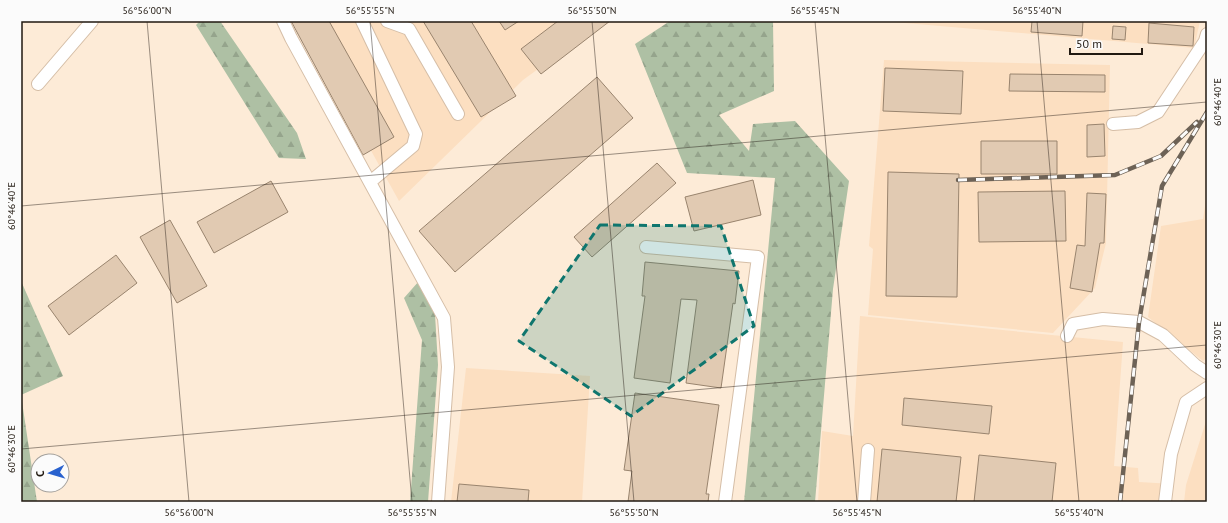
<svg xmlns="http://www.w3.org/2000/svg" width="1228" height="523" font-family="'PT Sans',sans-serif">
  <defs>
    <pattern id="forest-firs" width="22" height="20" patternUnits="userSpaceOnUse"><rect width="22" height="20" fill="#aec0a4"/><path d="M5 1l3.5 6h-7zM16 11l3.5 6h-7z" fill="#95a48c"/></pattern>
  </defs>
  <rect width="100%" height="100%" fill="#fdebd7"/>
  <!-- built -->
  <path fill="#fcdfc1" d="M 299,21 L 604,21 L 523,80 L 399,201 Z
    M 882,21 L 1200,21 L 1194,48 Z
    M 884,60 L 1110,65 L 1106,243 L 1095,288 L 1053,333 L 868,315 L 873,249 L 869,246 Z
    M 1207,193 L 1207,358 L 1203,361 L 1148,317 L 1161,226 L 1203,219 Z
    M 860,316 L 1123,342 L 1114,466 L 1138,468 L 1139,482 L 1173,484 L 1171,502 L 818,502 L 822,431 L 853,436 Z
    M 466,368 L 590,376 L 582,502 L 451,502 Z
    M 1207,418 L 1207,502 L 1184,502 L 1186,485 Z"/>
  <!-- forest -->
  <path fill="url(#forest-firs)" d="M 200,21 L 220,21 L 297,133 L 306,159 L 279,158 L 196,25 Z
    M 670,21 L 773,21 L 774,91 L 719,115 L 749,151 L 753,124 L 795,121 L 849,181 L 833,289 L 815,502 L 744,502 L 775,178 L 687,173 L 635,44 Z
    M 21,281 L 63,376 L 21,395 L 37,502 L 21,502 Z
    M 419,281 L 435,314 L 438,365 L 428,502 L 410,502 L 422,340 L 404,298 Z"/>
  <!-- building -->
  <path fill="#e1cab2" stroke="#99846e" d="M 291,21 L 329,21 L 394,137 L 363,155 Z
    M 423,21 L 471,21 L 516,96 L 481,117 Z
    M 499,21 L 519,21 L 505,30 Z
    M 558,21 L 610,21 L 541,74 L 521,49 Z
    M 1032,21 L 1083,21 L 1082,36 L 1031,32 Z
    M 1149,23 L 1194,27 L 1193,46 L 1148,43 Z
    M 1113,26 L 1126,27 L 1125,40 L 1112,39 Z
    M 885,68 L 963,71 L 961,114 L 883,111 Z
    M 1010,74 L 1105,75 L 1105,92 L 1009,91 Z
    M 597,77 L 633,118 L 455,272 L 419,231 Z
    M 1104,124 L 1105,156 L 1087,157 L 1087,125 Z
    M 981,141 L 1057,141 L 1057,174 L 981,174 Z
    M 657,163 L 676,183 L 592,257 L 574,237 Z
    M 888,172 L 959,174 L 957,297 L 886,296 Z
    M 753,180 L 761,215 L 694,231 L 685,197 Z
    M 271,181 L 288,212 L 214,253 L 197,222 Z
    M 1065,191 L 1066,241 L 979,242 L 978,192 Z
    M 1087,193 L 1106,194 L 1104,243 L 1100,243 L 1092,292 L 1070,288 L 1077,245 L 1085,246 Z
    M 170,220 L 207,286 L 177,303 L 140,237 Z
    M 116,255 L 137,283 L 69,335 L 48,306 Z
    M 645,262 L 739,271 L 735,304 L 733,303 L 721,388 L 686,383 L 697,300 L 681,299 L 670,383 L 634,378 L 645,296 L 642,296 Z
    M 635,393 L 719,405 L 706,494 L 709,494 L 708,502 L 628,502 L 632,471 L 624,470 Z
    M 904,398 L 992,406 L 989,434 L 902,425 Z
    M 882,449 L 961,457 L 956,502 L 877,502 Z
    M 979,455 L 1056,463 L 1052,502 L 974,502 Z
    M 459,484 L 529,490 L 528,502 L 457,502 Z"/>
  <g fill="none" stroke-linecap="round" stroke-linejoin="round">
    <defs>
      <path id="minor" d="M 283,21 L 291,38 L 444,318 L 448,367 L 438,502
        M 362,21 L 416,134 L 413,146 L 370,182
        M 387,21 L 409,29 L 458,114
        M 38,84 L 92,21
        M 1113,124 L 1138,122 L 1158,112 L 1205,41 L 1207,34
        M 646,247 L 758,257 L 725,502
        M 1067,336 L 1073,324 L 1103,319 L 1139,322 L 1163,335 L 1195,365 L 1207,373
        M 864,502 L 868,450
        M 1165,502 L 1171,454 L 1186,402 L 1207,388"/>
    </defs>
    <!-- minor casing -->
    <use href="#minor" stroke="#d5bea7" stroke-width="14"/>
    <!-- minor -->
    <use href="#minor" stroke="#fff" stroke-width="12"/>
    <defs>
      <path id="rail" d="M 958,180 L 1115,175 L 1161,156 L 1197,122
        M 1120,502 L 1139,322 L 1162,186 L 1207,112"/>
    </defs>
    <!-- rail casing -->
    <use href="#rail" stroke="#6d6256" stroke-width="4.5"/>
    <!-- rail -->
    <use href="#rail" stroke="#fbfbfb" stroke-width="3" stroke-dasharray="9" stroke-linecap="butt"/>
  </g>
  <!-- marked area -->
  <path fill="#0f766e" fill-opacity="0.2" stroke="#0f766e" stroke-width="3" stroke-dasharray="8 5" stroke-linejoin="round" d="M 600,225 L 721,226 L 754,326 L 631,416 L 519,341 Z"/>
  <!-- ticks -->
  <path fill="none" stroke="#211911" stroke-width="1" stroke-opacity="0.45" d="M 147,21 L 189,502M 370,21 L 412,502M 592,21 L 634,502M 815,21 L 857,502M 1037,21 L 1079,502M 21,206 L 1207,102M 21,449 L 1207,345"/>
  <!-- border -->
  <rect width="1228" height="523" fill="none" stroke="#fbfbfb" stroke-width="44"/>
  <!-- north arrow -->
  <g transform="translate(50 473) rotate(265)"><circle r="19" fill="#fbfbfb" stroke="#a4a19d"/>
  <path d="M0-3L7 15L0 10L-7 15Z" fill="#2861ce"/>
  <text y="-6" font-size="11" font-weight="bold" text-anchor="middle" fill="#211911">С</text>
  </g>
  <!-- scale -->
  <path d="M1070 48v6h72v-6" fill="none" stroke="#211911" stroke-width="2"/>
  <text x="1076" y="48" font-size="12" fill="#211911" stroke="#fbfbfb" stroke-width="3" paint-order="stroke">50 m</text>
  <rect x="22" y="22" width="1184" height="479" fill="none" stroke="#211911" stroke-width="1.5"/>
  <g font-size="10" text-anchor="middle" fill="#211911">
    <text x="147" y="14">56°56'00"N</text>
    <text x="370" y="14">56°55'55"N</text>
    <text x="592" y="14">56°55'50"N</text>
    <text x="815" y="14">56°55'45"N</text>
    <text x="1037" y="14">56°55'40"N</text>
    <text transform="translate(1217 102) rotate(-90)" y="4">60°46'40"E</text>
    <text transform="translate(11 206) rotate(-90)" y="4">60°46'40"E</text>
    <text transform="translate(1217 345) rotate(-90)" y="4">60°46'30"E</text>
    <text transform="translate(11 449) rotate(-90)" y="4">60°46'30"E</text>
    <text x="189" y="516">56°56'00"N</text>
    <text x="412" y="516">56°55'55"N</text>
    <text x="634" y="516">56°55'50"N</text>
    <text x="857" y="516">56°55'45"N</text>
    <text x="1079" y="516">56°55'40"N</text>
  </g>
</svg>
